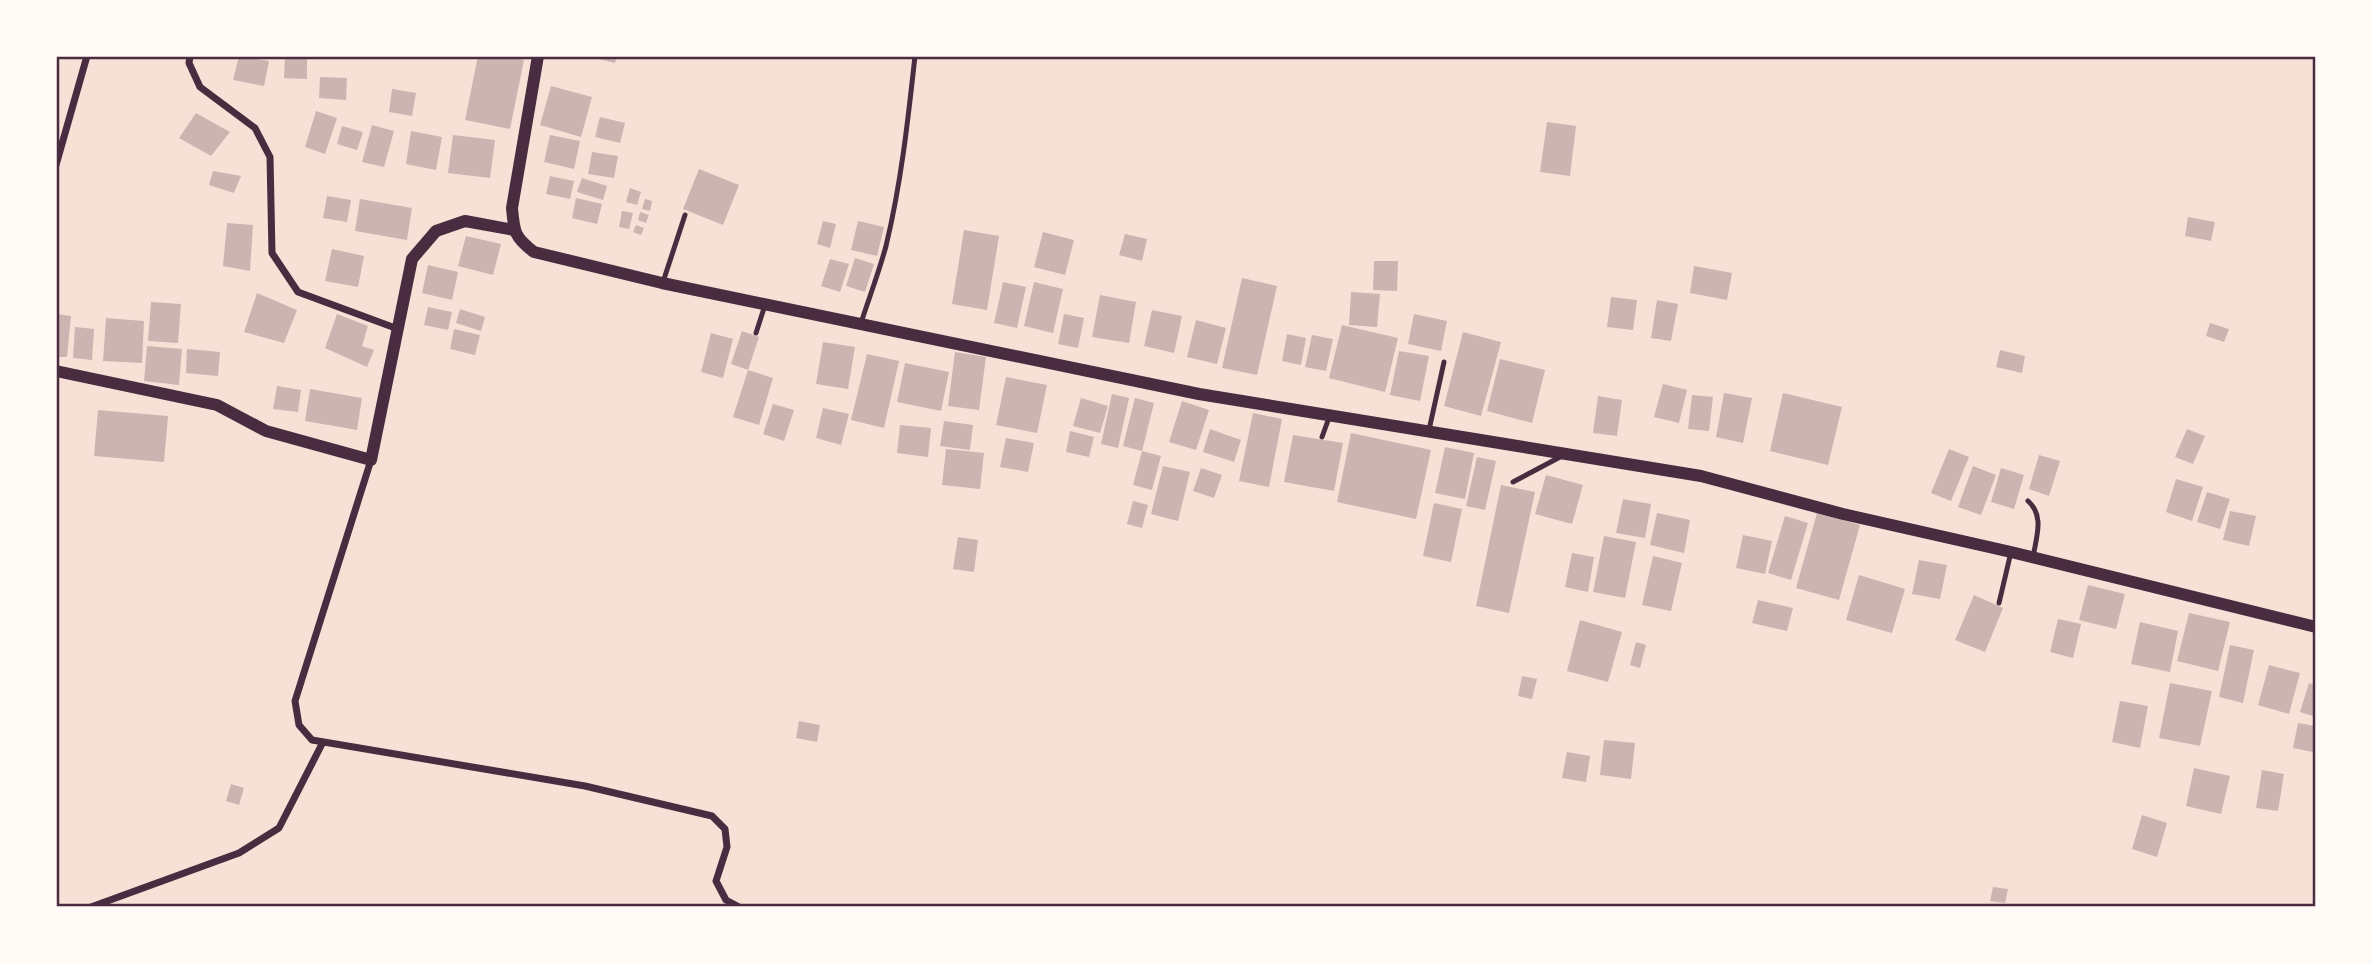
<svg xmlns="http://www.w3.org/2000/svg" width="2372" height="963" font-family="Roboto,sans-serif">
  <rect width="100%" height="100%" fill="#f7e1d7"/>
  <!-- building -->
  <path fill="#ccb4b1" d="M 239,56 L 269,61 L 264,86 L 233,80 Z
    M 285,56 L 307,56 L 307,79 L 284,78 Z
    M 478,56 L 505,56 L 524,60 L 510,129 L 465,120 Z
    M 586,56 L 617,56 L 615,63 Z
    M 320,77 L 347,78 L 346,100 L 319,98 Z
    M 551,86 L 592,97 L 581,137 L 540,125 Z
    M 392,89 L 416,93 L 412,116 L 389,112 Z
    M 316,111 L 337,118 L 325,154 L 305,147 Z
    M 196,113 L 230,132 L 211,156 L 179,138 Z
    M 600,117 L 625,123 L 620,143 L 595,137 Z
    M 1547,122 L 1576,126 L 1570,176 L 1540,172 Z
    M 372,125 L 394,131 L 384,167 L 362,162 Z
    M 342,126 L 363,132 L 357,150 L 337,144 Z
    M 411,131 L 442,137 L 436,170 L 406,164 Z
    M 453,135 L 495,140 L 490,178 L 448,173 Z
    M 550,135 L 580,141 L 574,169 L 544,162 Z
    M 592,152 L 618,156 L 614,178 L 588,174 Z
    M 699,169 L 739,185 L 723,225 L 683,209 Z
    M 213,171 L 241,176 L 234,193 L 209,185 Z
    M 550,176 L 574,181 L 570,199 L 546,194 Z
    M 582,178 L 607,186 L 603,200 L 577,192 Z
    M 630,188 L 641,192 L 637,205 L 626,202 Z
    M 327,196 L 351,200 L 347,222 L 323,218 Z
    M 576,198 L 602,204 L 597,224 L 572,218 Z
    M 360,199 L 412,208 L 407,240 L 355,231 Z
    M 645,199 L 652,201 L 650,211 L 642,209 Z
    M 622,211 L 633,213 L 629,229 L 619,227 Z
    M 640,212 L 649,215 L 646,223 L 638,220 Z
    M 2188,217 L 2215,222 L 2211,241 L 2185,236 Z
    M 823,221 L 836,224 L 830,248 L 817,244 Z
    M 858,221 L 884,227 L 877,256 L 851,250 Z
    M 227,223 L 253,225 L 250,271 L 223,266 Z
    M 636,225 L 644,228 L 641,235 L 633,232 Z
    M 964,230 L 999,236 L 987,310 L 952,304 Z
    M 1043,232 L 1074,240 L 1065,275 L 1034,267 Z
    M 1125,234 L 1147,239 L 1142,261 L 1119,255 Z
    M 466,236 L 501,244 L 493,275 L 458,266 Z
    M 332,249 L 364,256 L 358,287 L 325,281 Z
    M 855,258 L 874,264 L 865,292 L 846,286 Z
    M 830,259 L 849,264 L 840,292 L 821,286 Z
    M 1374,261 L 1398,261 L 1397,291 L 1373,290 Z
    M 428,265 L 458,272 L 452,300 L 422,293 Z
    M 1694,266 L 1732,273 L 1727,300 L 1690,293 Z
    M 1242,278 L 1277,286 L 1257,375 L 1222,368 Z
    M 1003,282 L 1026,287 L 1017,328 L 994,323 Z
    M 1034,282 L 1063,289 L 1053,333 L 1024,326 Z
    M 1351,292 L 1380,294 L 1377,327 L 1349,325 Z
    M 257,293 L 297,310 L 284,343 L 244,332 Z
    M 1100,295 L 1136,302 L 1129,343 L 1092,337 Z
    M 1611,297 L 1637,300 L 1633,330 L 1607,327 Z
    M 1657,300 L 1678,304 L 1671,341 L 1651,338 Z
    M 151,302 L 181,304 L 178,343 L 148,341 Z
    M 428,307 L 452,312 L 448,330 L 424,325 Z
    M 460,309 L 485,317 L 481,331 L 456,323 Z
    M 1152,310 L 1182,316 L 1174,353 L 1144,346 Z
    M 56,314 L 71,316 L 67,357 L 56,357 Z
    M 337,314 L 368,326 L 362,346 L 374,350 L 367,367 L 325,348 Z
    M 1064,314 L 1084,318 L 1078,348 L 1058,344 Z
    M 1414,314 L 1447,321 L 1441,351 L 1408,344 Z
    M 106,318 L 144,321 L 142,363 L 103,361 Z
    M 1196,320 L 1226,328 L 1217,364 L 1187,357 Z
    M 2210,323 L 2229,329 L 2224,342 L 2206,336 Z
    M 1342,325 L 1398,338 L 1385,392 L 1329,378 Z
    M 75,327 L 94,329 L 92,360 L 73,358 Z
    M 454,329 L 480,335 L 475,355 L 450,349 Z
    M 742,331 L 759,337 L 748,370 L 731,364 Z
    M 1463,332 L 1501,342 L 1481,416 L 1444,406 Z
    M 711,333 L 733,339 L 723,378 L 701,372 Z
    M 1287,334 L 1306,338 L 1301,365 L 1282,361 Z
    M 1312,335 L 1333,339 L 1326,371 L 1305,367 Z
    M 823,342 L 855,347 L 848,389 L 816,384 Z
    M 147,346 L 182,349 L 179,385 L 144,381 Z
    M 187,349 L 220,352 L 218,376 L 186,373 Z
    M 2000,350 L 2025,356 L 2022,373 L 1996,367 Z
    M 1399,351 L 1429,356 L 1420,401 L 1390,395 Z
    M 955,352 L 986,357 L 979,410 L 948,406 Z
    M 867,354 L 899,361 L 884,428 L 851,420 Z
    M 1500,359 L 1545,370 L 1532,423 L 1487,411 Z
    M 905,363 L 949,372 L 941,411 L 897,402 Z
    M 748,370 L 773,378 L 759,425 L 733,417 Z
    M 1006,377 L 1047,385 L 1037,433 L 996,425 Z
    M 1663,384 L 1687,390 L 1679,423 L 1654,417 Z
    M 277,386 L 301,390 L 298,412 L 273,409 Z
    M 310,389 L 362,398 L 357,430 L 305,421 Z
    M 1724,393 L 1752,398 L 1743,443 L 1716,437 Z
    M 1783,393 L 1842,407 L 1828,465 L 1770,451 Z
    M 1112,394 L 1129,398 L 1118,448 L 1101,444 Z
    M 1692,395 L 1713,397 L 1709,431 L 1688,429 Z
    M 1598,396 L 1622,400 L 1617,436 L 1593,433 Z
    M 1081,398 L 1108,406 L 1100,433 L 1073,426 Z
    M 1135,398 L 1154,403 L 1142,451 L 1123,446 Z
    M 1182,401 L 1209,410 L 1196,450 L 1169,442 Z
    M 773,404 L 794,410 L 784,441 L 763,434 Z
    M 823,408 L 849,414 L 841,445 L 816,438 Z
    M 98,410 L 168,416 L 164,462 L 94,456 Z
    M 1253,413 L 1282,419 L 1269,487 L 1239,481 Z
    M 944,421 L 973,425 L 970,450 L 940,446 Z
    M 900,425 L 931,428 L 928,457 L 897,453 Z
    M 1210,429 L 1241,440 L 1234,462 L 1203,452 Z
    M 2187,429 L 2205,436 L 2193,464 L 2175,457 Z
    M 1070,431 L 1094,437 L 1089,457 L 1066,452 Z
    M 1351,433 L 1431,450 L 1416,519 L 1337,502 Z
    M 1293,435 L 1343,443 L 1334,491 L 1284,482 Z
    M 1006,438 L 1034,443 L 1028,472 L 1000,467 Z
    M 1445,447 L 1474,453 L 1465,499 L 1435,493 Z
    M 946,449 L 984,453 L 980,489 L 942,485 Z
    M 1949,449 L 1969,457 L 1951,501 L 1931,493 Z
    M 1142,451 L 1161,456 L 1152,490 L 1133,485 Z
    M 2039,455 L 2060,461 L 2049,496 L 2029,489 Z
    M 1477,457 L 1496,461 L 1485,510 L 1466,506 Z
    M 1163,466 L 1190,472 L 1178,521 L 1151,514 Z
    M 1973,466 L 1996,475 L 1981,515 L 1958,507 Z
    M 1201,468 L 1222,475 L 1214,498 L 1193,491 Z
    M 2001,468 L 2024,475 L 2014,509 L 1991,502 Z
    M 1546,475 L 1583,485 L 1572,524 L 1535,514 Z
    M 2176,479 L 2203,487 L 2192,521 L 2166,512 Z
    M 1501,485 L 1535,492 L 1509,613 L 1476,606 Z
    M 2207,492 L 2230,499 L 2220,529 L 2197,522 Z
    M 1623,499 L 1651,504 L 1645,538 L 1616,533 Z
    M 1133,501 L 1148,505 L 1142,528 L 1127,524 Z
    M 1434,503 L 1462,509 L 1451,562 L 1423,556 Z
    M 2230,511 L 2256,516 L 2249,546 L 2223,540 Z
    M 1657,513 L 1690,520 L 1684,553 L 1650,545 Z
    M 1817,513 L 1860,525 L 1839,600 L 1796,588 Z
    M 1785,516 L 1808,523 L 1791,580 L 1768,573 Z
    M 1743,535 L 1772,541 L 1765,574 L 1736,568 Z
    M 1604,536 L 1636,542 L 1625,598 L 1593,592 Z
    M 958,537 L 978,540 L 974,572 L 953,569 Z
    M 1572,553 L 1594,557 L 1588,592 L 1565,587 Z
    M 1653,556 L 1682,563 L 1671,611 L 1642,605 Z
    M 1919,560 L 1947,565 L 1940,599 L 1912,594 Z
    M 1859,575 L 1905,589 L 1892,633 L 1846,620 Z
    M 2088,585 L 2125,594 L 2116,629 L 2079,620 Z
    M 1974,595 L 2003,608 L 1985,652 L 1955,640 Z
    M 1758,600 L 1793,608 L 1787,631 L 1752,623 Z
    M 2189,613 L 2230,622 L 2218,671 L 2177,661 Z
    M 2058,619 L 2081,624 L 2073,658 L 2050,652 Z
    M 1580,620 L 1622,632 L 1608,682 L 1567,671 Z
    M 2140,622 L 2178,631 L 2170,672 L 2131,664 Z
    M 1636,642 L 1646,645 L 1640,668 L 1630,665 Z
    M 2230,645 L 2254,650 L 2243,703 L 2219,697 Z
    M 2269,665 L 2300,673 L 2289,714 L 2258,705 Z
    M 1522,676 L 1537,679 L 1532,699 L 1518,696 Z
    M 2170,683 L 2212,691 L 2200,746 L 2159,738 Z
    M 2309,683 L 2316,686 L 2316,717 L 2300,712 Z
    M 2120,701 L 2148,706 L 2140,748 L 2112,742 Z
    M 799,721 L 820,725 L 817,742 L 796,738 Z
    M 2298,723 L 2316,726 L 2313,752 L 2293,748 Z
    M 1604,740 L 1635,743 L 1631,779 L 1600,775 Z
    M 1567,752 L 1590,756 L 1586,782 L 1562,778 Z
    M 2194,768 L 2230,776 L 2221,814 L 2186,806 Z
    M 2262,770 L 2284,774 L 2278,811 L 2256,808 Z
    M 231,784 L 244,788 L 239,805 L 226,801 Z
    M 2142,815 L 2167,823 L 2157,857 L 2132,849 Z
    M 1993,887 L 2008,889 L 2005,903 L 1990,901 Z"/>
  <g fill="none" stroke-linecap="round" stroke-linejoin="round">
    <!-- service -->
    <path stroke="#4a2c40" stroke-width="5" d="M 663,282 L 685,215
      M 861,323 C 869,298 879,272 886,246 C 901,184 908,120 915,56
      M 756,333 L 765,305
      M 1429,430 L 1444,362
      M 1322,437 L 1330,415
      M 1513,482 L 1562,456
      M 2028,501 C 2045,516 2036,537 2033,558
      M 1999,603 L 2011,552"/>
    <!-- minor -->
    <path stroke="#4a2c40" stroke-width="7" d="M 190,56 L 189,63 L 200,87 L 255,128 L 270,157 L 272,253 L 298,292 L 398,329
      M 56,165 L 87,56
      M 371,460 L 295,701 L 299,725 L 312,740 L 585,786 L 712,816 L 725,829 L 727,847 L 716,881 L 726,900 L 739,907
      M 91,907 L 239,853 L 279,828 L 323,742"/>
    <!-- tertiary -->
    <path stroke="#4a2c40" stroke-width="12" d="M 538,56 L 512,208 C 514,231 514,237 534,252 L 662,283 L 1199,394 L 1701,476 L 1843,514 L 2011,552 L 2316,627
      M 56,371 L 217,405 L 266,431 L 371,460 L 412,259 L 436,231 L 465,221 L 514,230"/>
  </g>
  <!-- border -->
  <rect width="2372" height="963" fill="none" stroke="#fffaf5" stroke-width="116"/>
  <rect x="58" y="58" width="2256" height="847" fill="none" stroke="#4a2c40" stroke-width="2.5"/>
</svg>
